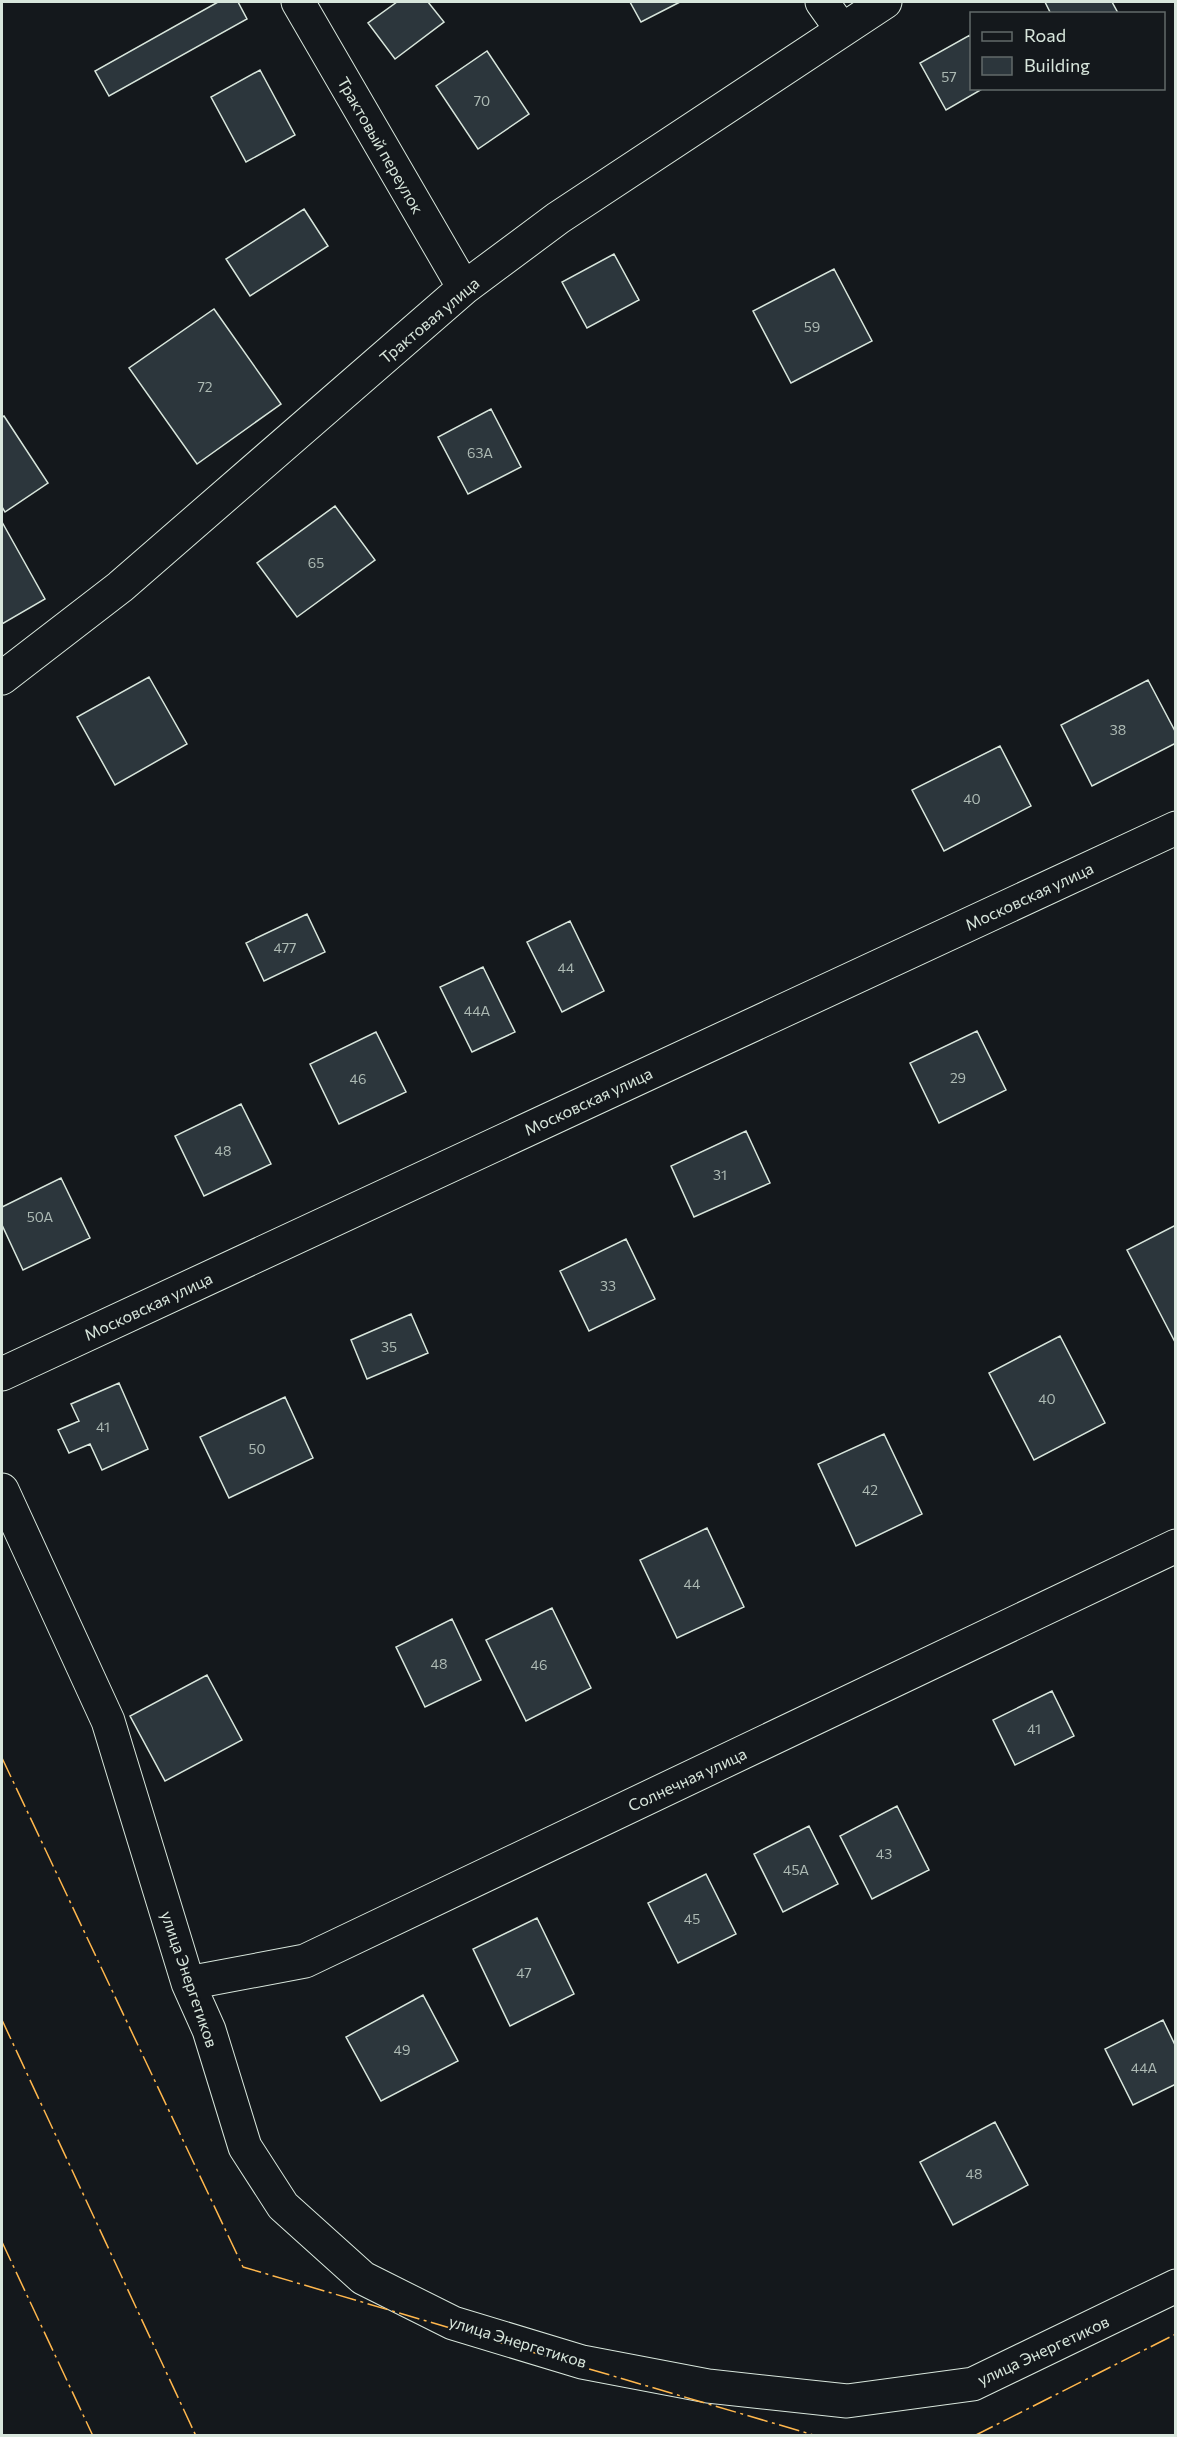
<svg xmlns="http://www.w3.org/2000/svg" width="1177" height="2437" font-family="Commissioner,sans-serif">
  <rect width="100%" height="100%" fill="#14181c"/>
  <!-- building -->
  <path fill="#2c363c" stroke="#d8e6dc" stroke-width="1.5" d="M 218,2 L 238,2 L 247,19 L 109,96 L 95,71 Z
    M 397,2 L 428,2 L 444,22 L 395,59 L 368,23 Z
    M 630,2 L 680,2 L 641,22 Z
    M 1045,2 L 1112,2 L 1118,13 L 1051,14 Z
    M 970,35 L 972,39 L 972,88 L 984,88 L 946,110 L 920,63 Z
    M 487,51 L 529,114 L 478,149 L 436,86 Z
    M 260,70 L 295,135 L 246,162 L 211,97 Z
    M 304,209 L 328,246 L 250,296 L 226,259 Z
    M 614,254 L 639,300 L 587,328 L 562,282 Z
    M 834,269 L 872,341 L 791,383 L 753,311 Z
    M 214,309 L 281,404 L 197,464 L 129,368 Z
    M 491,409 L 521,467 L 468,494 L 438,437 Z
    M 4,416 L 48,483 L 5,512 L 2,507 L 2,417 Z
    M 335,506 L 375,560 L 297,617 L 257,563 Z
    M 2,522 L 45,599 L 2,624 Z
    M 149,677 L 187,744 L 115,785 L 77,717 Z
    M 1148,680 L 1176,733 L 1176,743 L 1092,786 L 1061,725 Z
    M 1000,746 L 1031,806 L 944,851 L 912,790 Z
    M 307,914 L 325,952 L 264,981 L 246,943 Z
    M 570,921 L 604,991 L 562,1012 L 527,942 Z
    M 483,967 L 515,1032 L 472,1052 L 440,987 Z
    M 977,1031 L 1006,1090 L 939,1123 L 910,1063 Z
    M 376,1032 L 406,1092 L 339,1124 L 310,1064 Z
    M 241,1104 L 271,1164 L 204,1196 L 175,1136 Z
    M 746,1131 L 770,1183 L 694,1217 L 671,1166 Z
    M 61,1178 L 90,1238 L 23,1270 L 2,1225 L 2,1207 Z
    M 1176,1225 L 1176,1344 L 1127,1250 Z
    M 626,1239 L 655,1299 L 589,1331 L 560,1271 Z
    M 411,1314 L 428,1353 L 367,1379 L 351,1340 Z
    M 1060,1336 L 1105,1423 L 1034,1460 L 989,1373 Z
    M 119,1383 L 148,1449 L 102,1470 L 90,1444 L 69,1453 L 58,1430 L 79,1421 L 71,1404 Z
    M 285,1397 L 313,1458 L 229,1498 L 200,1437 Z
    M 884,1434 L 922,1514 L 856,1546 L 818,1464 Z
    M 707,1528 L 744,1607 L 677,1638 L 640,1560 Z
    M 552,1608 L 591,1688 L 526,1721 L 486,1640 Z
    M 452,1619 L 481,1680 L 425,1707 L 396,1647 Z
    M 207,1675 L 242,1740 L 165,1781 L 130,1716 Z
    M 1052,1691 L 1074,1736 L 1015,1765 L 993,1720 Z
    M 897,1806 L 929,1870 L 872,1899 L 840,1836 Z
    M 809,1826 L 838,1884 L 783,1912 L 754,1854 Z
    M 706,1874 L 736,1934 L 678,1963 L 648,1903 Z
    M 537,1918 L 574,1994 L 510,2026 L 473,1949 Z
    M 423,1995 L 458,2061 L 381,2101 L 346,2037 Z
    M 1163,2020 L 1176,2047 L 1176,2084 L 1133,2105 L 1105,2049 Z
    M 995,2122 L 1028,2185 L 953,2225 L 920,2162 Z"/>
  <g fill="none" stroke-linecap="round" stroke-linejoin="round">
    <defs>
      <path id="minor" d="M 298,2 L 464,288
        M 822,2 L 842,30
        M 2,678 L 120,587 L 464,288 L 558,218 L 885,2
        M 2,1374 L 1176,828
        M 2,1490 L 108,1721 L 188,1983 L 209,2030 L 245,2147 L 283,2206 L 363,2278 L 453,2323 L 582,2362 L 708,2386 L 847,2401 L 973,2384 L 1176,2286
        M 188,1983 L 305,1961 L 1176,1546"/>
    </defs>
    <!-- minor casing -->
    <use href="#minor" stroke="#d8e6dc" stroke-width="35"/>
    <!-- minor -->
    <use href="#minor" stroke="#14181c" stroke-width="33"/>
    <!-- power -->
    <path stroke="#ffb74d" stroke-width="1.5" stroke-dasharray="21 4.5 3 4.5" stroke-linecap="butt" d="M 2,1758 L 243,2267 L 817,2436
      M 2,2020 L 196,2436
      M 2,2242 L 93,2436
      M 974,2436 L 1176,2334"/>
  </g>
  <g text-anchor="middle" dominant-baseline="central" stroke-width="4.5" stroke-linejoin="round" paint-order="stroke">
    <!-- number labels -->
    <g font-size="14" fill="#adbab4">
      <text x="949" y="76">57</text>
      <text x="482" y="100">70</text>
      <text x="812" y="326">59</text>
      <text x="205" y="386">72</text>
      <text x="480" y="452">63А</text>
      <text x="316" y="562">65</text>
      <text x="1118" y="729">38</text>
      <text x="972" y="798">40</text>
      <text x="285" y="947">477</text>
      <text x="566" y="967">44</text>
      <text x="477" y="1010">44А</text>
      <text x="958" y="1077">29</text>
      <text x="358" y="1078">46</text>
      <text x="223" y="1150">48</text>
      <text x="720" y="1174">31</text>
      <text x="40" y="1216">50А</text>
      <text x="608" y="1285">33</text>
      <text x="389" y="1346">35</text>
      <text x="1047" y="1398">40</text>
      <text x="103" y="1426">41</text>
      <text x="257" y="1448">50</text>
      <text x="870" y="1489">42</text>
      <text x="692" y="1583">44</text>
      <text x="439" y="1663">48</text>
      <text x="539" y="1664">46</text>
      <text x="1034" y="1728">41</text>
      <text x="884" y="1853">43</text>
      <text x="796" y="1869">45А</text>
      <text x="692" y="1918">45</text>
      <text x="524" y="1972">47</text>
      <text x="402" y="2049">49</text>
      <text x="1144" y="2067">44А</text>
      <text x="974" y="2173">48</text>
    </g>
    <!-- street labels -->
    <g font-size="16" fill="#d8e6dc" stroke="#14181c">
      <text transform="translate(381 145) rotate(60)">Трактовый переулок</text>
      <text transform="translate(429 320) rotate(-40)">Трактовая улица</text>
      <text transform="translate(1029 896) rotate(-25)">Московская улица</text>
      <text transform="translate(588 1101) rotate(-25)">Московская улица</text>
      <text transform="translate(148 1306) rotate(-25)">Московская улица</text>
      <text transform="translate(687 1779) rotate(-25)">Солнечная улица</text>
      <text transform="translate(190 1979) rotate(71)">улица Энергетиков</text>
      <text transform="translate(518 2341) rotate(17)">улица Энергетиков</text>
      <text transform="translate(1043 2350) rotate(-25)">улица Энергетиков</text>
    </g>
  </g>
  <!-- border -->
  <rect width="1177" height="2437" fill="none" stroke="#d8e6dc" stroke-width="6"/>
  <!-- legend -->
  <rect x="970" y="12" width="195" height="78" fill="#14181c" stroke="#626a69" stroke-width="1.5"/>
  <rect x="982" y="32" width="30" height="9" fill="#14181c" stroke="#626a69" stroke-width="1.5"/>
  <text x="1024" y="42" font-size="18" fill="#d8e6dc">Road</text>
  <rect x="982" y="57" width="30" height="18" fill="#2c363c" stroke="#626a69" stroke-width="1.5"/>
  <text x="1024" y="72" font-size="18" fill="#d8e6dc">Building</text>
</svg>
